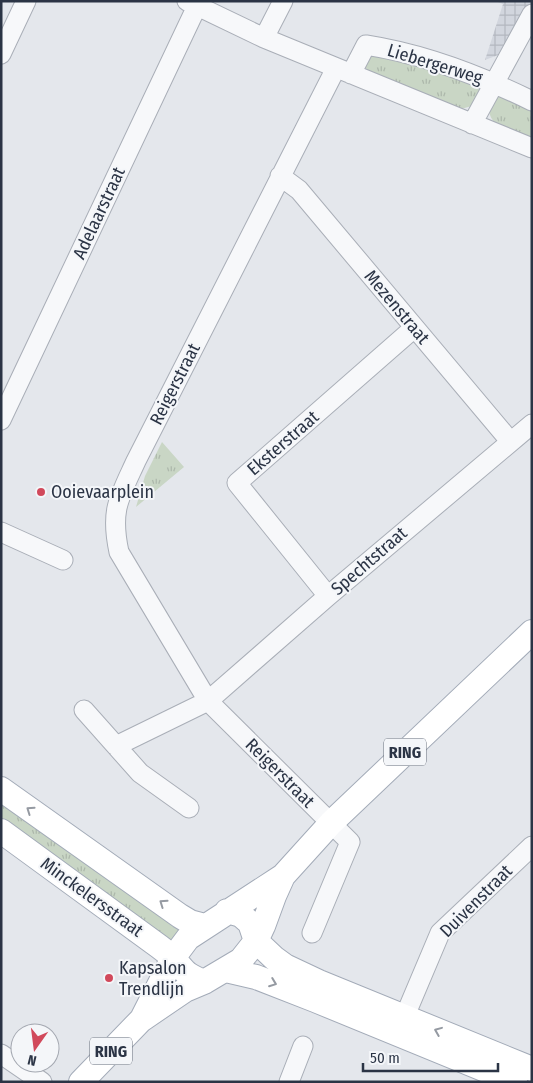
<svg xmlns="http://www.w3.org/2000/svg" width="533" height="1083" font-family="'Fira Sans Condensed',sans-serif">
  <defs>
    <pattern id="industrial-grid" width="8" height="8" patternUnits="userSpaceOnUse" patternTransform="scale(1.25)"><rect width="8" height="8" fill="#d2d6de"/><path d="M0 4h8M4 0v8" fill="none" stroke="#b4b8c0"/></pattern>
    <pattern id="grass-tufts" width="24" height="20" patternUnits="userSpaceOnUse" patternTransform="scale(1.25)"><rect width="24" height="20" fill="#c9d6c5"/><path d="M3 7l-1-3M5 7V3M7 7l1-3M15 17l-1-3M17 17v-4M19 17l1-3" fill="none" stroke="#adb8ab"/></pattern>
  </defs>
  <rect width="100%" height="100%" fill="#e4e7ec"/>
  <!-- industrial -->
  <path fill="url(#industrial-grid)" d="M 495,1 L 532,1 L 532,11 L 511,50 L 485,60 L 503,4 Z"/>
  <!-- grass -->
  <path fill="url(#grass-tufts)" d="M 369,55 L 475,80 L 482,87 L 472,106 L 457,110 L 370,74 L 364,65 Z
    M 504,94 L 532,109 L 532,140 C 518,134 484,127 490,106 C 491,103 494,99 496,95 Z
    M 162,442 L 184,467 L 136,507 L 145,476 Z
    M 1,798 L 186,931 L 170,944 L 1,822 Z"/>
  <g fill="none" stroke-linecap="round" stroke-linejoin="round">
    <defs>
      <path id="minor" d="M 187,1 L 264,38 L 532,148
        M 264,38 L 283,1
        M 1,54 L 26,1
        M 351,74 L 366,45 C 424,54 479,75 532,101
        M 472,124 L 532,14
        M 280,176 L 299,190 L 510,441
        M 1,420 L 197,6
        M 1,532 L 63,560
        M 328,596 L 237,483 L 414,328
        M 84,710 L 140,773 L 189,808
        M 116,746 L 208,701 L 328,596 L 532,424
        M 312,933 L 350,842 L 208,701 L 119,552 C 110,510 119,498 136,461 L 336,68
        M 399,1030 L 440,933 L 532,846
        M 1,1054 L 42,1082
        M 289,1082 L 303,1046"/>
      <path id="major" d="M 1,789 L 180,916 L 190,922 L 205,926
        M 1,831 L 153,942 C 160,947 167,952 173,958 C 186,972 184,974 204,982
        M 227,911 L 241,915 L 250,923 L 256,941 L 274,958 L 285,966 L 319,982 L 532,1069
        M 226,970 L 256,977 L 315,1000 L 515,1082
        M 143,1017 L 173,958 L 188,938 L 283,876
        M 81,1082 L 141,1020 L 185,990 L 204,982 L 241,960 L 256,941 L 263,926 L 274,896 L 283,876 L 331,823 L 532,632"/>
    </defs>
    <!-- minor casing -->
    <use href="#minor" stroke="#a9aeb7" stroke-width="21"/>
    <!-- major casing -->
    <use href="#major" stroke="#a3abb8" stroke-width="26"/>
    <!-- minor -->
    <use href="#minor" stroke="#f7f8fa" stroke-width="19"/>
    <!-- major -->
    <use href="#major" stroke="#fff" stroke-width="24"/>
  </g>
  <!-- one-way arrows -->
  <defs><path id="oneway-chevron" d="M-2-3.5L2.5 0L-2 3.5" fill="none" stroke-width="1.6" stroke-linecap="round" stroke-linejoin="round" transform="scale(1.25)"/></defs>
  <g stroke="#959aa2">
    <use href="#oneway-chevron" transform="translate(30 810) rotate(-145)"/>
    <use href="#oneway-chevron" transform="translate(163 903) rotate(-145)"/>
    <use href="#oneway-chevron" transform="translate(273 983) rotate(21)"/>
    <use href="#oneway-chevron" transform="translate(438 1031) rotate(-158)"/>
  </g>
  <!-- markers -->
  <g fill="#d1495b" stroke="#f4f6f9" stroke-width="2">
    <circle cx="41" cy="492" r="5"/>
    <circle cx="109" cy="978" r="5"/>
  </g>
  <g text-anchor="middle" dominant-baseline="central" stroke-width="4" stroke-linejoin="round" paint-order="stroke">
    <!-- shield labels -->
    <g fill="#f4f6f9" stroke="#676e7b" stroke-width="1">
      <rect x="384" y="738.5" width="42" height="27" rx="4"/>
      <rect x="90" y="1037.5" width="42" height="27" rx="4"/>
    </g>
    <g font-size="16" font-weight="bold" fill="#2b3445">
      <text x="405" y="752">RING</text>
      <text x="111" y="1051">RING</text>
    </g>
    <!-- street labels -->
    <g font-size="18" fill="#2b3445" stroke="#f4f6f9">
      <text transform="translate(435 64) rotate(17)">Liebergerweg</text>
      <text transform="translate(99 213) rotate(-65)">Adelaarstraat</text>
      <text transform="translate(397 307) rotate(50)">Mezenstraat</text>
      <text transform="translate(175 384) rotate(-63)">Reigerstraat</text>
      <text transform="translate(283 443) rotate(-41)">Eksterstraat</text>
      <text transform="translate(369 561) rotate(-41)">Spechtstraat</text>
      <text transform="translate(280 773) rotate(45)">Reigerstraat</text>
      <text transform="translate(92 897) rotate(36)">Minckelersstraat</text>
      <text transform="translate(476 901) rotate(-45)">Duivenstraat</text>
    </g>
    <!-- poi labels -->
    <g font-size="18" fill="#2b3445" stroke="#f4f6f9" text-anchor="start">
      <text x="51" y="492">Ooievaarplein</text>
      <text x="119" y="968">Kapsalon<tspan x="119" dy="21">Trendlijn</tspan></text>
    </g>
  </g>
  <!-- border -->
  <rect width="533" height="1083" fill="none" stroke="#2b3445" stroke-width="5"/>
  <!-- north arrow -->
  <g transform="translate(35 1048) rotate(194)"><circle r="24" fill="#f4f6f9" stroke="#a4a8b1"/>
  <path d="M0-4L9 19L0 12L-9 19Z" fill="#d1495b"/>
  <text y="-8" font-size="14" font-weight="bold" text-anchor="middle" fill="#2b3445">N</text>
  </g>
  <!-- scale -->
  <path d="M363 1063v8h135v-8" fill="none" stroke="#2b3445" stroke-width="2.5"/>
  <text x="370" y="1063" font-size="15" fill="#2b3445" stroke="#f4f6f9" stroke-width="4" paint-order="stroke">50 m</text>
</svg>
